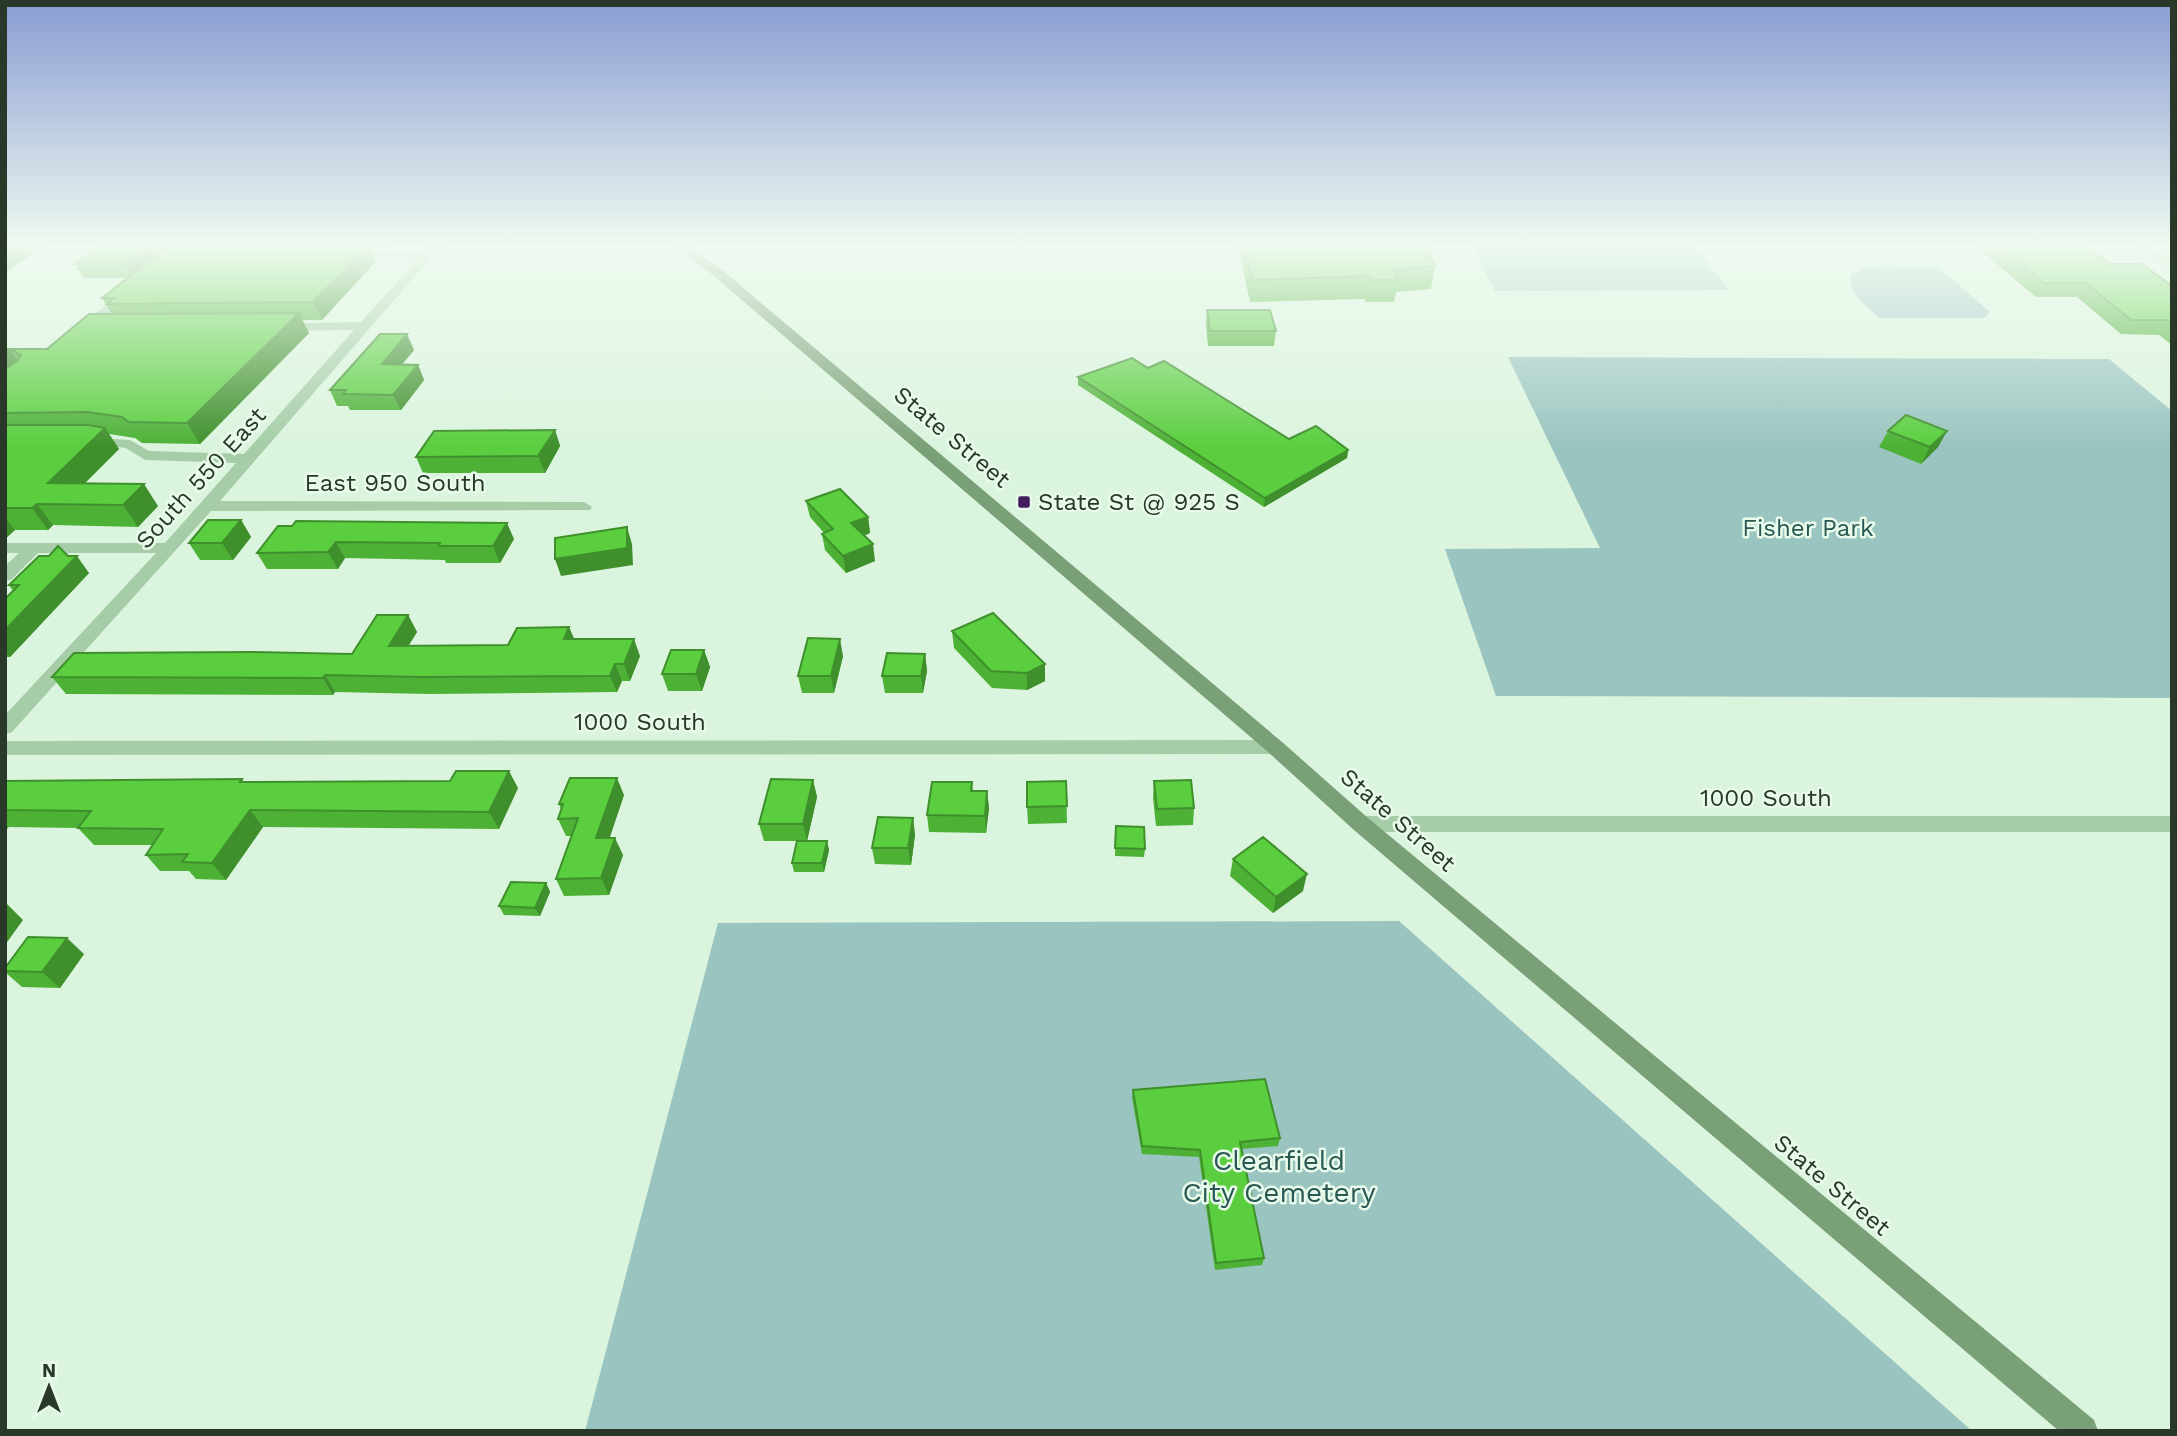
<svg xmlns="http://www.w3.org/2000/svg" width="2177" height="1436" font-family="'Work Sans',sans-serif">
  <rect width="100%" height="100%" fill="#dbf4de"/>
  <!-- green -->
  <path fill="#9ac4c0" d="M 1472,246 L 1694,246 L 1729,290 L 1495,291 Z
    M 1883,266 L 1938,267 L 1990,312 L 1984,318 L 1880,318 C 1867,306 1847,294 1851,275 L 1864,269 Z
    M 1508,357 L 2109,359 L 2172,411 L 2172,698 L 1496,696 L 1445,549 L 1600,548 Z
    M 1399,921 L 1972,1431 L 585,1431 L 718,923 Z"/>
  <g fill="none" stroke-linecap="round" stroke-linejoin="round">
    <!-- minor -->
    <path fill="#a6cda7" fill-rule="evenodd" d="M 429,246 L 441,246 L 220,501 L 584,502 L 592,507 L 590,510 L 211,511 L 12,732 L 5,734 L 5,715 L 156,553 L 38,553 L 11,580 L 5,581 L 5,566 L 19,553 L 5,553 L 5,543 L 165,543 L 236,463 L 145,460 L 126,448 L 84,443 L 82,440 L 84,437 L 130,440 L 149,451 L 244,454 L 354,330 L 278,331 L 271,327 L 273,324 L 361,322 L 418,259 L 347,259 L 341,255 L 343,252 L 424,251 Z
      M 122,293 L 126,294 L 126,300 L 86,334 L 76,334 L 76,328 Z
      M 1275,740 L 1282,742 L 1285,747 L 1282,752 L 1275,754 L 5,755 L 5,741 Z
      M 1361,816 L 2172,816 L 2172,832 L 1361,832 L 1354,830 L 1351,824 L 1354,818 Z"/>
    <!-- tertiary -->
    <path fill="#a6cda7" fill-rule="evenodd" d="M 2136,246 L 2149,246 L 2172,261 L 2172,271 Z"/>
    <!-- secondary -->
    <path fill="#7aa077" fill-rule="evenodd" d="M 675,246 L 688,246 L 722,270 L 1282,742 L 1368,818 L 2094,1420 L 2098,1431 L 2059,1431 L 1354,830 L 1268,752 L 714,276 Z"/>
  </g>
  <!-- wall -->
  <path fill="#4db136" d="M 100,246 L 392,246 L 389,248 L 370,248 L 376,261 L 322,320 L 302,320 L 309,333 L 200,444 L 142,443 L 135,438 L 109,434 L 119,449 L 85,483 L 158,506 L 138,527 L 53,525 L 48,530 L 15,530 L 5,539 L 5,349 L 47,349 L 112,314 L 102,298 L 127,278 L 84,278 L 75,264 Z
    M 1238,246 L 1426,246 L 1435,266 L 1431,289 L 1396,292 L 1394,302 L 1366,302 L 1364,299 L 1250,302 Z
    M 1975,246 L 2084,246 L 2110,264 L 2172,286 L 2172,345 L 2159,335 L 2121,334 L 2077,297 L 2036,297 Z
    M 1207,310 L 1276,331 L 1274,346 L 1208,346 L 1206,325 Z
    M 414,350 L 402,364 L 418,365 L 424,380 L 401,410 L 350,410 L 348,406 L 337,406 L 330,390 Z
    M 1148,368 L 1289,439 L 1348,450 L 1347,458 L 1264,507 L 1078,385 L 1078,377 Z
    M 555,430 L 560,446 L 545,473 L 423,473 L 416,457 Z
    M 1888,431 L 1947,431 L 1938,447 L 1921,464 L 1879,447 Z
    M 806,501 L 868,517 L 870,533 L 864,536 L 875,561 L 846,573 L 825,550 L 822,534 L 824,533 L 810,517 Z
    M 241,520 L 251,537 L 233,560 L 200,560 L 189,543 Z
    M 278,526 L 514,539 L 500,563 L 446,563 L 445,560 L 345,558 L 338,569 L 267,569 L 257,553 Z
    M 68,556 L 89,573 L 10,657 L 5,657 L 5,630 L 13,591 L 9,585 Z
    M 408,615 L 417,632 L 408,646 L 508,645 L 574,639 L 640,656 L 630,681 L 622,681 L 617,692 L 429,694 L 335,692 L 333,695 L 66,694 L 52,677 L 352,654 Z
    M 952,631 L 1045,664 L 1045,681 L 1027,690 L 992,688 L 954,648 Z
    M 704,650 L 710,667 L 702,691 L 668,691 L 662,674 Z
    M 925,654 L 927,671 L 923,693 L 885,693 L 882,676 Z
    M 843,656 L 834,693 L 802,693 L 798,676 Z
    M 242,779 L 244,782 L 518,788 L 499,829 L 263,827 L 226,880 L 196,879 L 189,871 L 160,871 L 146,855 L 152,845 L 94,845 L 78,828 L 9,827 L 5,831 L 5,781 Z
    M 813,780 L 817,797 L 807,841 L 827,841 L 829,850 L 824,872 L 794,872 L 792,863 L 797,841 L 764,841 L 759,824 Z
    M 1066,781 L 1067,823 L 1028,824 L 1027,807 Z
    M 1154,781 L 1194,808 L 1193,825 L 1156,826 L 1153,798 Z
    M 972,782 L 973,791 L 987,791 L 989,808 L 986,833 L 929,832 L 927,815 Z
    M 624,795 L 609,838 L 623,855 L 609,895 L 564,896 L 556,879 L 572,836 L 566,836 L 558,819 L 561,809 L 559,804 Z
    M 913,818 L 915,835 L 911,865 L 875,864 L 872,848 Z
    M 1116,826 L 1145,849 L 1144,857 L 1115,856 Z
    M 1233,859 L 1303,891 L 1273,913 L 1230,876 Z
    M 546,883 L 550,892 L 540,916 L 504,915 L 499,906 Z
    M 84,954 L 60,988 L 22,987 L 5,972 L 5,968 Z
    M 1133,1090 L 1280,1138 L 1278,1146 L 1241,1149 L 1264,1258 L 1262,1265 L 1215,1270 L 1199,1157 L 1142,1154 L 1132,1098 Z"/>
  <!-- shaded-wall -->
  <path fill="#3f902c" d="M 5,246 L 43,246 L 5,273 Z
    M 149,246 L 175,246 L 133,278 L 125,264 Z
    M 368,246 L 369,246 L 376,261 L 322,320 L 313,302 Z
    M 299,313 L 309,333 L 200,444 L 187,423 Z
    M 407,334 L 414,350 L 389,380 L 382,364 Z
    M 10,349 L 24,370 L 5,382 L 5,352 Z
    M 418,365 L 424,380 L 401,410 L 393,395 Z
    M 105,428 L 119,449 L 64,504 L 48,483 Z
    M 555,430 L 560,446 L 545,473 L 538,456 Z
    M 1947,431 L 1938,447 L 1921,464 L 1930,447 Z
    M 1348,450 L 1347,458 L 1264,507 L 1265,498 Z
    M 144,484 L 158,506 L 138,527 L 123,505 Z
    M 37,504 L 53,525 L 48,530 L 32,508 Z
    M 868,517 L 870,533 L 854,539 L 851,523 Z
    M 5,518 L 15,530 L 5,539 Z
    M 241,520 L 251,537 L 233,560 L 222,543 Z
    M 507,523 L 514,539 L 500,563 L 493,546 Z
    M 627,527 L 632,544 L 633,565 L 561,576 L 555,559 Z
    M 336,542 L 345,558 L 338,569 L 328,552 Z
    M 873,544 L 875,561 L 846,573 L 843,556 Z
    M 77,556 L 89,573 L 10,657 L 5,652 L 5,630 Z
    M 408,615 L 417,632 L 398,663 L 389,646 Z
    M 569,627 L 576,643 L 564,639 Z
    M 634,639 L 640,656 L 630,681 L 624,664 Z
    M 840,639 L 843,656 L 834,693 L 831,676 Z
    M 704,650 L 710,667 L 702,691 L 696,674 Z
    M 925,654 L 927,671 L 923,693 L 921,676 Z
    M 615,664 L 622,681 L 617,692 L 610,676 Z
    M 1045,664 L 1045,681 L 1027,690 L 1027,673 Z
    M 325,675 L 335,692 L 333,695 L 323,678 Z
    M 509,771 L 518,788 L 499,829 L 489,812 Z
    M 617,778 L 624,795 L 604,855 L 596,838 Z
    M 813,780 L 817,797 L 807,841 L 803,824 Z
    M 987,791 L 989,808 L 986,833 L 985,816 Z
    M 250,810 L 263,827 L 226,880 L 212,863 Z
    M 913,818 L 915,835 L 911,865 L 908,848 Z
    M 615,838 L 623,855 L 609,895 L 601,878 Z
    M 827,841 L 829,850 L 824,872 L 822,863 Z
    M 1307,874 L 1303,891 L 1273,913 L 1276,897 Z
    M 546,883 L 550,892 L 540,916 L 535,908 Z
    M 6,903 L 23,920 L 5,945 L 5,904 Z
    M 67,938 L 84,954 L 60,988 L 42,972 Z"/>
  <!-- building -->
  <path fill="#5ace3f" stroke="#3f902c" stroke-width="2" d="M 100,246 L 149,246 L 125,264 L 75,264 Z
    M 168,246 L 368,246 L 313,302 L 107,304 L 114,298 L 102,298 Z
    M 1244,246 L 1426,246 L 1435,266 L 1393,270 L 1398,280 L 1370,280 L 1368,276 L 1252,280 Z
    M 1998,246 L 2084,246 L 2110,264 L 2142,264 L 2172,286 L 2172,323 L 2168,320 L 2131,320 L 2086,283 L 2044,283 Z
    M 1207,310 L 1270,310 L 1276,331 L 1210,331 Z
    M 299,313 L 187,423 L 129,422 L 122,417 L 88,412 L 5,413 L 5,369 L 17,361 L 21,355 L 10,349 L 5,352 L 5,349 L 47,349 L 89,314 Z
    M 380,334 L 407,334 L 382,364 L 418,365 L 393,395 L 343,394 L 346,390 L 330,390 Z
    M 1132,358 L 1148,368 L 1164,361 L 1289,439 L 1316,426 L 1348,450 L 1265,498 L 1078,377 Z
    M 1906,415 L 1947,431 L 1930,447 L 1888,431 Z
    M 5,425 L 88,425 L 105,428 L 48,483 L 144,484 L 123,505 L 37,504 L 32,508 L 5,508 Z
    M 555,430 L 538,456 L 416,457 L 434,431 Z
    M 840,489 L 868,517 L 851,523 L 873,544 L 843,556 L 822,534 L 833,529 L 806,501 Z
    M 208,520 L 241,520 L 222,543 L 189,543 Z
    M 296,521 L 507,523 L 493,546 L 439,546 L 440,543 L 336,542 L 328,552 L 257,553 L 278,526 L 292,526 Z
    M 627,527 L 627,548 L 555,559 L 555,538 Z
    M 58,546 L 68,556 L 77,556 L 5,630 L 5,599 L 19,585 L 9,585 L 39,556 L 49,556 Z
    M 993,613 L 1045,664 L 1027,673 L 991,671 L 952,631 Z
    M 377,615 L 408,615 L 389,646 L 508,645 L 517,628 L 569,627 L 564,639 L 634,639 L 624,664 L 615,664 L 610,676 L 420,677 L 325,675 L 323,678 L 52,677 L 74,653 L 253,652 L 352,654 Z
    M 808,638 L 840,639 L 831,676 L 798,676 Z
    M 671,650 L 704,650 L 696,674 L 662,674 Z
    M 887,653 L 925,654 L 921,676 L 882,676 Z
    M 456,771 L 509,771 L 489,812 L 250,810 L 212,863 L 182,862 L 188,854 L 146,855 L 163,829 L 78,828 L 91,811 L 5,810 L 5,781 L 242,779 L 240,782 L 450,781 Z
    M 570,778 L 617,778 L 596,838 L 615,838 L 601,878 L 556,879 L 578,818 L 558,819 L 563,804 L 559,804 Z
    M 771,779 L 813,780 L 803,824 L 759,824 Z
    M 1191,780 L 1194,808 L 1157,809 L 1154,781 Z
    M 1066,781 L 1067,806 L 1027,807 L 1027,782 Z
    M 932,782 L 972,782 L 971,791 L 987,791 L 985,816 L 927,815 Z
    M 878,817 L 913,818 L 908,848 L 872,848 Z
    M 1116,826 L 1144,827 L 1145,849 L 1115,848 Z
    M 1263,837 L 1307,874 L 1276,897 L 1233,859 Z
    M 797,841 L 827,841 L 822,863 L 792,863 Z
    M 511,882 L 546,883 L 535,908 L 499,906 Z
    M 28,937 L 67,938 L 42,972 L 5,971 L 5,968 Z
    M 1265,1079 L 1280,1138 L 1240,1142 L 1264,1258 L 1216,1263 L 1200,1150 L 1142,1146 L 1133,1090 Z"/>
  <!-- sky -->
  <linearGradient id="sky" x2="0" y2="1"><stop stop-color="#899cd3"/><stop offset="0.55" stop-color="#effaf0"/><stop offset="1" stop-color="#effaf0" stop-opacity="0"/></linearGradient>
  <rect width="2177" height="447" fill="url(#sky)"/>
  <!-- markers -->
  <rect fill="#441a5d" stroke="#e8fbea" stroke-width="2.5" x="1017" y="495" width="14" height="14" rx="3.5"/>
  <g text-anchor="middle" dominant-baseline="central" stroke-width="5" stroke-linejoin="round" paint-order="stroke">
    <!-- street labels -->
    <g font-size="24" fill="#293828" stroke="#e8fbea">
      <text transform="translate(952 437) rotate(40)">State Street</text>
      <text transform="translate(201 478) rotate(-48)">South 550 East</text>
      <text x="395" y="483">East 950 South</text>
      <text x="640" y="722">1000 South</text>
      <text x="1766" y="798">1000 South</text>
      <text transform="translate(1398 820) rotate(41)">State Street</text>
      <text transform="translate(1832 1185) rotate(40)">State Street</text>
    </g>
    <!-- poi labels -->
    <g font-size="24" fill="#293828" stroke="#e8fbea" text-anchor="start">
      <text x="1038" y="502">State St @ 925 S</text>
    </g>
    <!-- park labels -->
    <g font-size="24" fill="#2a5855" stroke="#e8fbea">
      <text x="1808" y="528">Fisher Park</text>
    </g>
    <!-- near-park labels -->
    <g font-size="28" fill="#2a5855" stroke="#e8fbea">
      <text x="1279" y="1160">Clearfield<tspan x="1279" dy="32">City Cemetery</tspan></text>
    </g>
  </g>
  <!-- border -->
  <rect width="2177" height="1436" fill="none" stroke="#293828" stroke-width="14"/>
  <!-- north arrow -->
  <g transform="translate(49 1387)" stroke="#e8fbea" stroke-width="5" paint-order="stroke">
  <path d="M0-5L12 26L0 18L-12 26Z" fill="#293828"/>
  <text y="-10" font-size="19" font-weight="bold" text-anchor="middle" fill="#293828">N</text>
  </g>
</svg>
